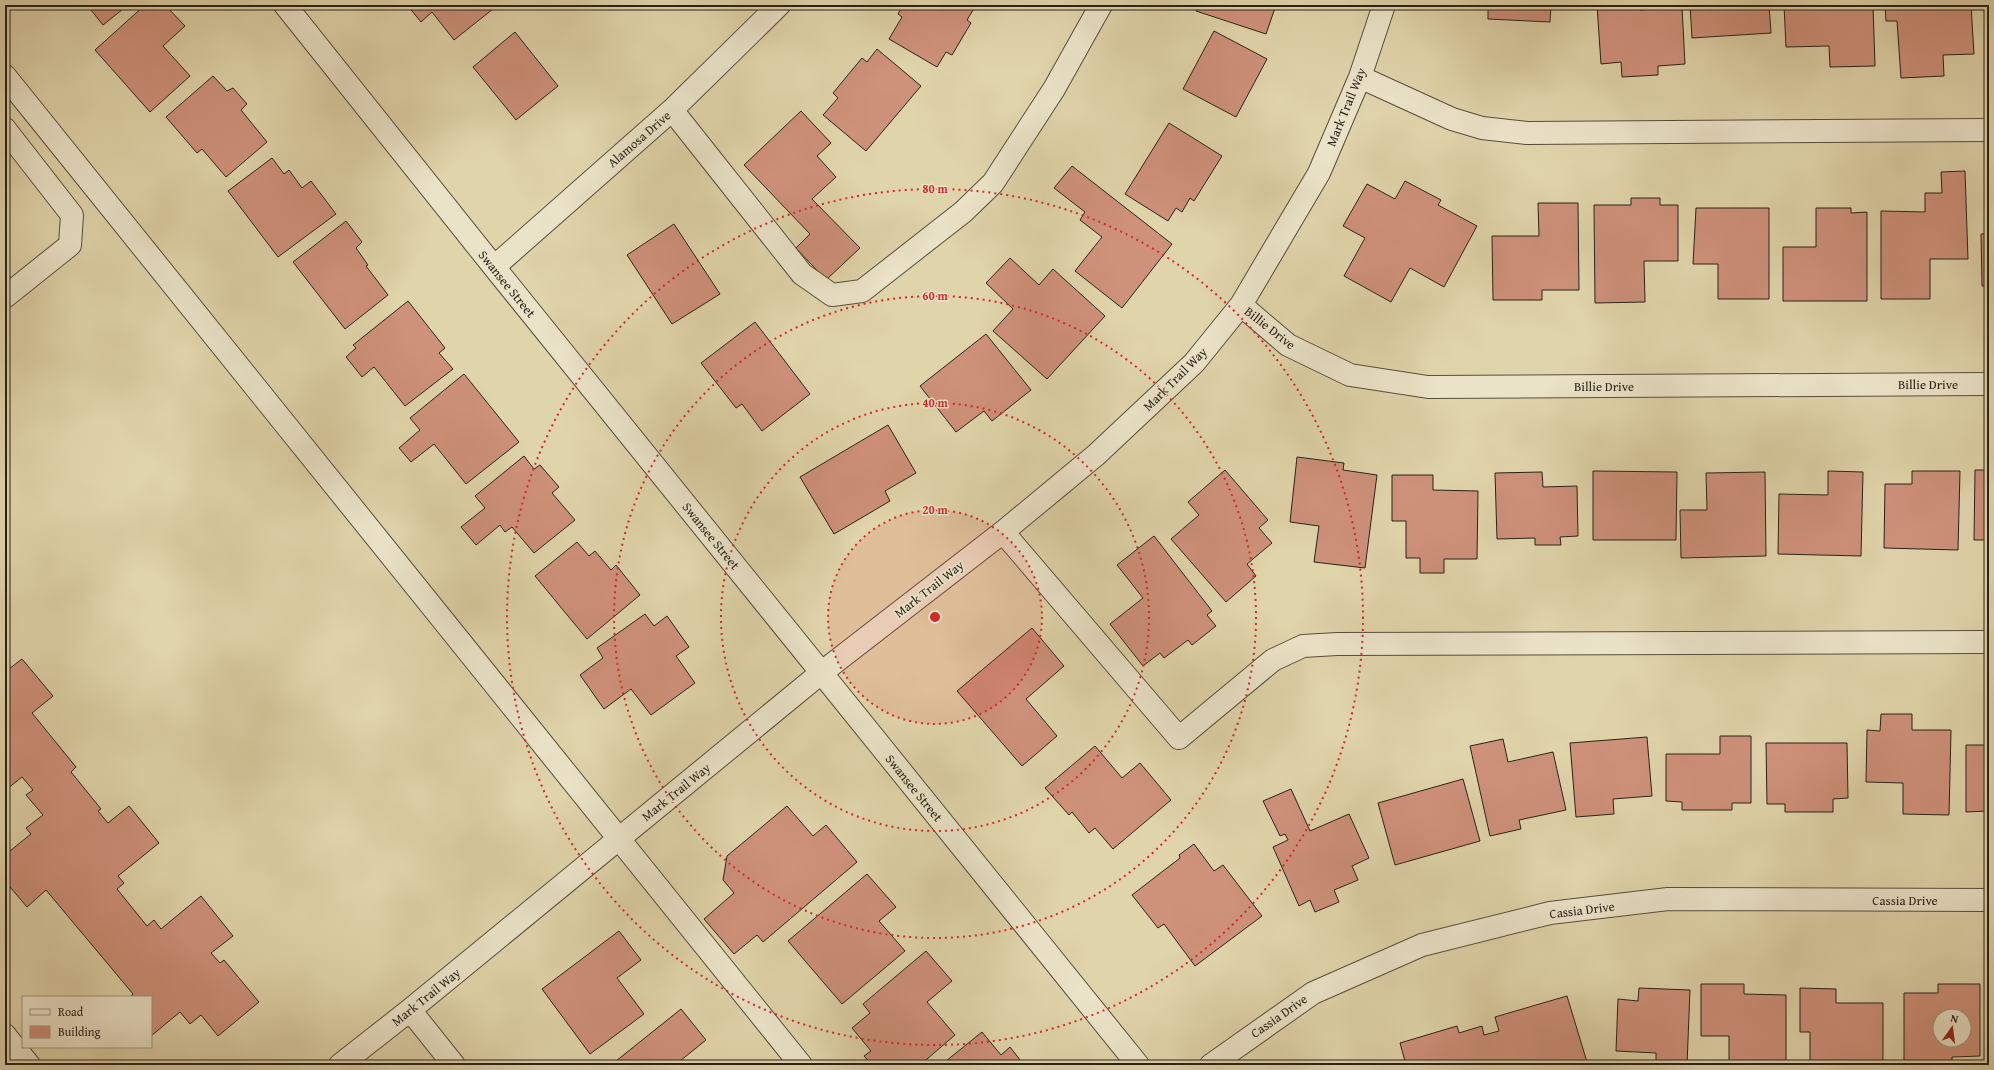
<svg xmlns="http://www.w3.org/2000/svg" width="1994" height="1070" font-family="'Gentium Book Plus',serif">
  <rect width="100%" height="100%" fill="#e0d4aa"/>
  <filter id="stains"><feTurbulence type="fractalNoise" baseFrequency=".005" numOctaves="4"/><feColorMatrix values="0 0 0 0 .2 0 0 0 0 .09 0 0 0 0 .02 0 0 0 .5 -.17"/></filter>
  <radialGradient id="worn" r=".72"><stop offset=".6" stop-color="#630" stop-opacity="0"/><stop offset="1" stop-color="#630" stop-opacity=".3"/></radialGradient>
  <!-- building -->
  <path fill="#ce917a" stroke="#292218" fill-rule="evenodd" d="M 87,5 L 128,5 L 103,25 Z
    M 145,5 L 165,5 L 185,26 L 163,46 L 190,76 L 150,112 L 95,50 Z
    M 407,5 L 498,5 L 454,40 L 432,12 L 421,22 Z
    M 903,5 L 976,5 L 967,20 L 971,23 L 952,55 L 946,52 L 937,67 L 889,39 L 902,17 L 898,14 Z
    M 1198,5 L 1276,5 L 1266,34 L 1196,11 Z
    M 1488,5 L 1551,5 L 1550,22 L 1488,19 Z
    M 1597,5 L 1640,5 L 1640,10 L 1682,7 L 1685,64 L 1658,66 L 1658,75 L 1622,77 L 1621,62 L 1601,64 Z
    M 1690,5 L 1769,5 L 1771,33 L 1692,38 Z
    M 1784,5 L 1873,5 L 1875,66 L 1830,67 L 1829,46 L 1786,47 Z
    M 1885,5 L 1971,5 L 1974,54 L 1943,55 L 1944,76 L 1901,78 L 1897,21 L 1886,21 Z
    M 1984,5 L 1989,5 L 1989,54 L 1987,54 Z
    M 1214,31 L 1267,59 L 1236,117 L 1183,89 Z
    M 515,32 L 558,86 L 516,120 L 473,67 Z
    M 877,49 L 921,86 L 866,151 L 823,115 L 838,98 L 833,93 L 862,58 L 867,62 Z
    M 213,76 L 227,91 L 233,88 L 247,104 L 241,110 L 267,142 L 226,177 L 202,149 L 197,153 L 166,117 Z
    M 801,111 L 831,143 L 817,156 L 836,177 L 812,199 L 860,248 L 826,280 L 796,248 L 810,234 L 744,165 Z
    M 1169,123 L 1222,156 L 1194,201 L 1190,198 L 1182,212 L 1176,208 L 1168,221 L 1125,194 Z
    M 272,158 L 284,174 L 289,170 L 302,188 L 311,181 L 336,214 L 278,257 L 228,191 Z
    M 1072,166 L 1172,244 L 1122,308 L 1075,271 L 1102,237 L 1080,220 L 1085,212 L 1054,188 Z
    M 1965,171 L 1968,259 L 1930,259 L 1930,299 L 1881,299 L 1881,211 L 1925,212 L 1925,193 L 1942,193 L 1941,172 Z
    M 1405,181 L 1441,200 L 1438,205 L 1477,226 L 1444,287 L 1410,268 L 1391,302 L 1344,276 L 1365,238 L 1343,226 L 1367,184 L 1395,199 Z
    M 1631,198 L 1660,198 L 1660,205 L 1678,205 L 1678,261 L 1644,261 L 1645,302 L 1595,303 L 1594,205 L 1631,205 Z
    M 1538,203 L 1578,203 L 1579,290 L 1542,290 L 1542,300 L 1493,300 L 1492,236 L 1539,236 Z
    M 1696,208 L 1769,208 L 1769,299 L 1718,299 L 1718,264 L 1693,264 Z
    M 1816,208 L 1851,208 L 1851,213 L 1867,212 L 1867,301 L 1783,301 L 1783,247 L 1816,247 Z
    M 346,221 L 362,242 L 356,248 L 368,265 L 366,266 L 388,295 L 345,329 L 293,262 Z
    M 674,224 L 720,294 L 672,324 L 627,255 Z
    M 1981,234 L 1989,234 L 1989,286 L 1982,286 Z
    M 1010,258 L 1039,285 L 1053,269 L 1105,316 L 1047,379 L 993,331 L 1013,309 L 986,283 Z
    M 408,301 L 445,348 L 439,353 L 453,369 L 405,406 L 374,367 L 362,377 L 346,357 L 356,348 L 353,345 Z
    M 755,322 L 810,394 L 762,431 L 742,404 L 736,408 L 701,363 Z
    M 986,334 L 1031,390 L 992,421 L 984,411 L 956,432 L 920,386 Z
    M 464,374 L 519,442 L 466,484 L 434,444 L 411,462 L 399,448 L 420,430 L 410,418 Z
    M 888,425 L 916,473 L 885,491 L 890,501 L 834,534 L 800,477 Z
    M 524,456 L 534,469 L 540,465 L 559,487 L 552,493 L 575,520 L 534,553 L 512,527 L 505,532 L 500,525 L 476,545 L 461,527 L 485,508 L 475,496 Z
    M 1297,457 L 1344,463 L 1343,470 L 1377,475 L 1365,568 L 1314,562 L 1319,526 L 1290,522 Z
    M 1225,470 L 1268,520 L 1259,528 L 1272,543 L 1247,564 L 1256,576 L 1226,602 L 1171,539 L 1199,515 L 1188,502 Z
    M 1975,470 L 1989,470 L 1989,540 L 1974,540 Z
    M 1593,471 L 1677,472 L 1676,540 L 1593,540 Z
    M 1828,471 L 1863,472 L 1861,556 L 1778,554 L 1779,494 L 1828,495 Z
    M 1912,471 L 1960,471 L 1958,550 L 1884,548 L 1885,484 L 1912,484 Z
    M 1542,472 L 1543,487 L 1577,486 L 1578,536 L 1560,537 L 1561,545 L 1535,545 L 1535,538 L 1497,539 L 1495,473 Z
    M 1765,472 L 1766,556 L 1681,558 L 1680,510 L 1707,510 L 1706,473 Z
    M 1392,475 L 1433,475 L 1433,490 L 1478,491 L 1477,559 L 1444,559 L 1444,573 L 1420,573 L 1420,558 L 1406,558 L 1406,521 L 1392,521 Z
    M 1154,536 L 1212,611 L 1207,615 L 1216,626 L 1192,645 L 1188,640 L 1164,658 L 1160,653 L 1143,666 L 1110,624 L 1143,598 L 1117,565 Z
    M 577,542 L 589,556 L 595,551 L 611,570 L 616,565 L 640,595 L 587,639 L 535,576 Z
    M 645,614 L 654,626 L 667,616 L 689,647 L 676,656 L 695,683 L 651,715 L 631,689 L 604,709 L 580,675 L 603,658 L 597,648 Z
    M 1032,628 L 1064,666 L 1026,699 L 1057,736 L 1022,766 L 957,691 Z
    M 22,659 L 53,696 L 32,713 L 76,767 L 71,772 L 101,809 L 98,811 L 108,823 L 129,806 L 159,843 L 118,876 L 124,883 L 117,889 L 147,926 L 154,920 L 161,929 L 201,896 L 233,936 L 211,953 L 220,963 L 224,960 L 259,1002 L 218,1036 L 201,1015 L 190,1024 L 180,1012 L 151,1036 L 151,997 L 130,997 L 133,994 L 46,890 L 27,907 L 5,881 L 5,855 L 31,834 L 26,828 L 43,815 L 26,795 L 33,790 L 22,777 L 7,789 L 5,787 L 5,672 Z
    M 1881,714 L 1912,714 L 1912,730 L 1951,730 L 1949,815 L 1903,814 L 1903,783 L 1866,782 L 1867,730 L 1880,731 Z
    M 1720,736 L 1751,736 L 1751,803 L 1732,803 L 1732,810 L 1682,810 L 1682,802 L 1666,801 L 1666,754 L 1720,754 Z
    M 1647,737 L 1652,796 L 1613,799 L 1614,814 L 1576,817 L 1570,743 Z
    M 1503,739 L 1508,762 L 1553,752 L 1566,810 L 1519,820 L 1521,829 L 1490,836 L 1470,746 Z
    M 1766,743 L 1847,743 L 1848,798 L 1833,799 L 1833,812 L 1785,812 L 1785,804 L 1767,804 Z
    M 1966,745 L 1989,745 L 1989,811 L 1966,812 Z
    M 1095,746 L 1122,778 L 1140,763 L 1171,800 L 1113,849 L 1095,828 L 1089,833 L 1072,812 L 1069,815 L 1045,788 Z
    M 1463,779 L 1480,841 L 1395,865 L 1378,803 Z
    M 1291,789 L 1310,831 L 1349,814 L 1369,858 L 1352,866 L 1358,880 L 1334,890 L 1339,902 L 1315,912 L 1310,900 L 1299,906 L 1273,847 L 1288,840 L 1285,834 L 1280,836 L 1263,801 Z
    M 787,806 L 813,836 L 826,825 L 857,862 L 763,942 L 757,935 L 734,954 L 704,919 L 734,893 L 723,880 L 727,856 Z
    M 1194,844 L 1214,871 L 1223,865 L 1262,916 L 1195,966 L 1164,924 L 1158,928 L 1132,895 L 1180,858 L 1179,855 Z
    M 867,874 L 896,907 L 879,921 L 905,951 L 842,1004 L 788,941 Z
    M 619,931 L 641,960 L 617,978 L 644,1014 L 590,1054 L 542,989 Z
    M 926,951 L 952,981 L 927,1002 L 955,1035 L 920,1065 L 914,1065 L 911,1062 L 908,1065 L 872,1065 L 864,1056 L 871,1051 L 852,1028 L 870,1013 L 863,1004 Z
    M 1701,984 L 1744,984 L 1744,994 L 1786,995 L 1786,1065 L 1729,1065 L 1729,1036 L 1701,1036 Z
    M 1938,984 L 1980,984 L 1980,1056 L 1952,1057 L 1952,1065 L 1904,1065 L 1904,993 L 1938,993 ZM 1940,1016 L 1964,1016 L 1964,1040 L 1940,1040 Z
    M 1639,988 L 1690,990 L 1687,1065 L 1656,1065 L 1656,1053 L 1616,1051 L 1618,999 L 1638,1001 Z
    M 1800,988 L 1836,989 L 1836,1003 L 1883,1003 L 1883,1065 L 1810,1065 L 1810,1032 L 1800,1032 Z
    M 1567,996 L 1587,1062 L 1577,1065 L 1406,1065 L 1400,1043 L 1457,1026 L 1459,1033 L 1482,1026 L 1484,1035 L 1499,1031 L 1495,1017 Z
    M 681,1009 L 706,1040 L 675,1065 L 611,1065 Z
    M 982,1032 L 1001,1055 L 1010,1047 L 1024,1065 L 941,1065 Z"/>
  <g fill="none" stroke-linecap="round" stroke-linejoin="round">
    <defs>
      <path id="minor" d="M 285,5 L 494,267 L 1138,1065
        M 5,76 L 801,1065
        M 1360,77 L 1452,119 L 1482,128 L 1527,133 L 1989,130
        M 672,110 L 802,274 L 832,295 L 862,291 L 963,212 L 993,183 L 1054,89 L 1101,5
        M 5,129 L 72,215 L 70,245 L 5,297
        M 494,267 L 672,110 L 779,5
        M 1241,305 L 1288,345 L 1350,375 L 1428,387 L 1989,384
        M 1003,532 L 1179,738 L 1273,660 L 1303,646 L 1337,644 L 1989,642
        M 410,1010 L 454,1065
        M 5,1035 L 29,1065
        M 340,1065 L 410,1010 L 821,673 L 1003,532 L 1096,455 L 1194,363 L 1241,305 L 1319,173 L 1360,77 L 1384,5
        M 1211,1065 L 1313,993 L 1422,945 L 1550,913 L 1668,899 L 1989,900"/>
    </defs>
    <!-- minor casing -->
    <use href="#minor" stroke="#574e3c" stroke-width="24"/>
    <!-- minor -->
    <use href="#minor" stroke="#ebe3c8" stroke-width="22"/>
  </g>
  <!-- distance rings -->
  <circle cx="935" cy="617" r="107" fill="#d62828" fill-opacity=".12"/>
  <g fill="none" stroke="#d62828" stroke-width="2" stroke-dasharray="2 4">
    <circle cx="935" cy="617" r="107"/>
    <circle cx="935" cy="617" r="214"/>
    <circle cx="935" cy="617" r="321"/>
    <circle cx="935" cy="617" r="428"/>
  </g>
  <g text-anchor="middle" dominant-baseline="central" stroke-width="3" stroke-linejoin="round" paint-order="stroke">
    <!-- street labels -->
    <g font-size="13" fill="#292218" stroke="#ebe3c8">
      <text transform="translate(1346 107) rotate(-68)">Mark Trail Way</text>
      <text transform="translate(639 139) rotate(-41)">Alamosa Drive</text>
      <text transform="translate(507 284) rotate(51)">Swansee Street</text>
      <text transform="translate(1270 328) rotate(38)">Billie Drive</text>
      <text transform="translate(1175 379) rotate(-45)">Mark Trail Way</text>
      <text x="1928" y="384">Billie Drive</text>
      <text x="1604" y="386">Billie Drive</text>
      <text transform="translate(711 536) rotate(51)">Swansee Street</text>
      <text transform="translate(929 589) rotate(-38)">Mark Trail Way</text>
      <text transform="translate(914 788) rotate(51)">Swansee Street</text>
      <text transform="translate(676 792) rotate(-39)">Mark Trail Way</text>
      <text x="1905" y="900">Cassia Drive</text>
      <text transform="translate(1582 910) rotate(-7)">Cassia Drive</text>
      <text transform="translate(426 997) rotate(-39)">Mark Trail Way</text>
      <text transform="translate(1279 1016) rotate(-35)">Cassia Drive</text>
    </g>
  </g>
  <circle cx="935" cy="617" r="6" fill="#d62828" stroke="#ebe3c8" stroke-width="2"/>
  <g font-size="12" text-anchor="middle" font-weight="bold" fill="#d62828" stroke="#ebe3c8" stroke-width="3" stroke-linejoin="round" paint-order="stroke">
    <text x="935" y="193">80 m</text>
    <text x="935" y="300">60 m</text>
    <text x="935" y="407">40 m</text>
    <text x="935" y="514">20 m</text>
  </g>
  <!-- margin -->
  <rect width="1994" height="1070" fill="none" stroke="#e0d4aa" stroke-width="20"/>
  <rect x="6" y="6" width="1982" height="1058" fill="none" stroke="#292218" stroke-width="2"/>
  <rect x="10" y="10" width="1974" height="1050" fill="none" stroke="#292218"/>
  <!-- legend -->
  <rect x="22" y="996" width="130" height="52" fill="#ebe3c8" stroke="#9d9682"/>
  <rect x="30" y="1009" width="20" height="6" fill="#ebe3c8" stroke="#9d9682"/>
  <text x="58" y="1016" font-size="12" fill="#292218">Road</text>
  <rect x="30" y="1026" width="20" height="12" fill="#ce917a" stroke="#9d9682"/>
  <text x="58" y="1036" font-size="12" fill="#292218">Building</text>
  <!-- north arrow -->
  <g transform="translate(1952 1028) rotate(14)"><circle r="19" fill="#ebe3c8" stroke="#9d9682"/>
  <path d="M0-3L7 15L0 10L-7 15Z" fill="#8f2418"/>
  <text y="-6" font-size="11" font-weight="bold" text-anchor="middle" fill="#292218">N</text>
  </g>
  <rect width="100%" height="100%" filter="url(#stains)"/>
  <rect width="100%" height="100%" fill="url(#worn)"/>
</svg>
